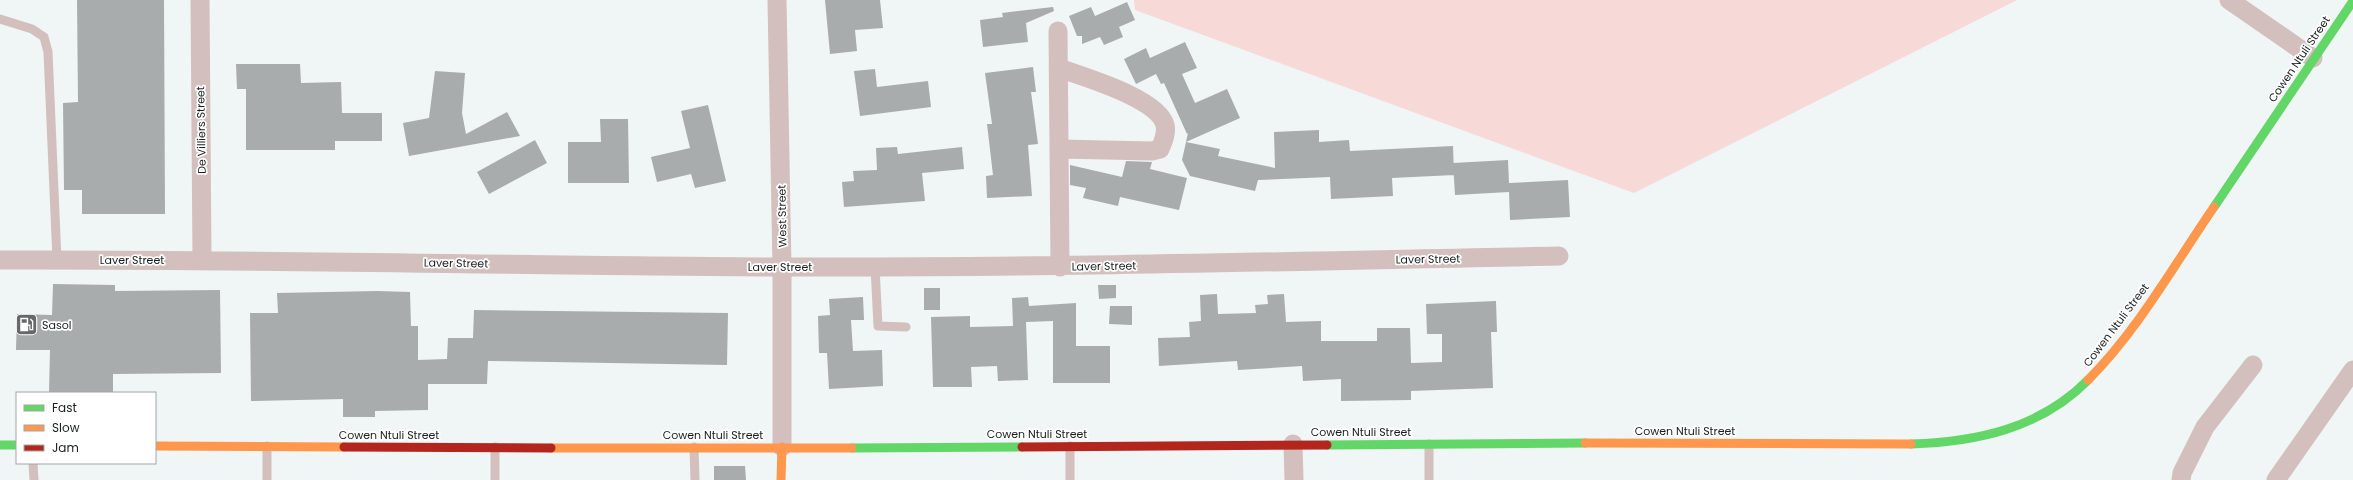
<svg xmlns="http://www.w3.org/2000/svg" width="2353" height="480" font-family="Poppins,sans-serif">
  <rect width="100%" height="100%" fill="#f0f5f5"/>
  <!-- green -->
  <path fill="#f7dad7" d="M 1134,0 L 2017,0 L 1634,193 L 1135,10 Z"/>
  <!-- building -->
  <path fill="#a8acac" d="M 77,0 L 164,0 L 165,214 L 82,214 L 82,190 L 64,190 L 63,103 L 78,102 Z
    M 825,0 L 880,0 L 883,28 L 855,30 L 857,51 L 830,54 Z
    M 1127,2 L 1135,20 L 1119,27 L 1123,37 L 1104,45 L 1100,37 L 1082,44 L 1082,36 L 1077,36 L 1069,16 L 1091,7 L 1095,16 Z
    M 1053,7 L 1054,11 L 1026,23 L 1028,42 L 983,47 L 980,20 L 1003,17 L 1002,13 Z
    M 1185,42 L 1197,68 L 1182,74 L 1195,103 L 1227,89 L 1240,118 L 1186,142 L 1188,133 L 1187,134 L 1164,83 L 1161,84 L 1156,74 L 1136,84 L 1124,59 L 1146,48 L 1150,58 Z
    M 236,64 L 300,64 L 301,83 L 341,82 L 342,113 L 382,113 L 382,141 L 335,141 L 335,150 L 246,150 L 246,89 L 237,89 Z
    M 1033,67 L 1036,92 L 1031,92 L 1038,144 L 1028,145 L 1032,196 L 987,198 L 986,176 L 993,175 L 987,124 L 992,124 L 985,73 Z
    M 875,69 L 877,87 L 928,81 L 931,107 L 860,116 L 854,71 Z
    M 435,71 L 465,73 L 462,113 L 466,134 L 507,112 L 520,136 L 409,156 L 403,123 L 429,118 Z
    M 708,105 L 726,181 L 695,188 L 691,174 L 657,182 L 651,157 L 690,148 L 681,111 Z
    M 600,119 L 628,119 L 629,183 L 568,183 L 568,142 L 601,142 Z
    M 1319,130 L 1319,142 L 1349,140 L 1350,151 L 1453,146 L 1454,175 L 1392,178 L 1393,196 L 1331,199 L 1330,177 L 1258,180 L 1255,191 L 1190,176 L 1182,160 L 1186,142 L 1220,149 L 1218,156 L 1275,168 L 1274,132 Z
    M 535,140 L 547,163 L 489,194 L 477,172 Z
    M 897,147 L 898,154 L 962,147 L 964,169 L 922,173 L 925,201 L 844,207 L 842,182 L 854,181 L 853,171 L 877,170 L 876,148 Z
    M 1508,160 L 1509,183 L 1568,180 L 1570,217 L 1510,220 L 1509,192 L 1455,195 L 1453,163 Z
    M 1126,161 L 1152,162 L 1150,169 L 1187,178 L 1179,210 L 1120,197 L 1118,206 L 1083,198 L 1086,188 L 1070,185 L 1070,165 L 1122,177 Z
    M 53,284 L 115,285 L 115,291 L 220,290 L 221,373 L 113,374 L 113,393 L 49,393 L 50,350 L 16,350 L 17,314 L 52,315 Z
    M 1098,285 L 1116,285 L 1116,298 L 1099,299 Z
    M 924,288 L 940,288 L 940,310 L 924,310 Z
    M 378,291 L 410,292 L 411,326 L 418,326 L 418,360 L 447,359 L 448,338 L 473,338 L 474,310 L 728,313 L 727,365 L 488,361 L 487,384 L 428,384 L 428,410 L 375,411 L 375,417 L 343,417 L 343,399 L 251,401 L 250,313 L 278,313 L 277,293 Z
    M 1217,294 L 1218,314 L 1256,313 L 1255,305 L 1268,304 L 1267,295 L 1284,294 L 1286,322 L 1321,321 L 1321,341 L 1377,341 L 1377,328 L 1410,328 L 1411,363 L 1442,362 L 1442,334 L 1427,334 L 1426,304 L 1496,301 L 1497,332 L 1491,332 L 1493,388 L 1411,391 L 1411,400 L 1341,401 L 1341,379 L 1303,381 L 1302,366 L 1238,370 L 1237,361 L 1159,366 L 1158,338 L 1190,337 L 1189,322 L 1201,321 L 1200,295 Z
    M 863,297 L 864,320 L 851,320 L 853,351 L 882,350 L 883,386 L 829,389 L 827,353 L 819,353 L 818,316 L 830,315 L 829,299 Z
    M 1028,297 L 1029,306 L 1076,303 L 1076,346 L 1110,346 L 1110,383 L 1053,383 L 1053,321 L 1026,322 L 1028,380 L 998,381 L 997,366 L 971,367 L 972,387 L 933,387 L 931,317 L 970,316 L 970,327 L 1013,326 L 1012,298 Z
    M 1110,306 L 1132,306 L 1132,325 L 1109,324 Z
    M 714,466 L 745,466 L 746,480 L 714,480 Z"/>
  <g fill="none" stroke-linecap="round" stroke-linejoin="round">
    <!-- lane -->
    <path stroke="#d3bfbd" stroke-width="9" d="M 0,19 L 32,29 L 44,37 L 48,52 L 57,260
      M 875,267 L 878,326 L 906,327
      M 267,446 L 267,480
      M 694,447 L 695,480
      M 33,463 L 34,480
      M 495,480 L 495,447
      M 1070,480 L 1070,446
      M 1429,480 L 1429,444"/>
    <!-- street -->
    <path stroke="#d3bfbd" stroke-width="19" d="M 200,0 L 202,260
      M 777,0 L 782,267 L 782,447
      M 2229,0 L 2313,58
      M 1058,31 L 1060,267
      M 1059,68 C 1083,77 1158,98 1165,125 C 1167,133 1163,142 1160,149 L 1152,151 L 1059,149
      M 0,260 C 261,259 522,266 784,267 C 1042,268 1301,261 1559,256
      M 1293,444 L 1294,480
      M 2181,480 L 2182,473 L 2205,427 L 2253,365
      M 2276,480 L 2353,370"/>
    <!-- fast -->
    <path stroke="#63d668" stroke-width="9" d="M 2214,207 L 2353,1
      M 1911,444 C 1977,442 2041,428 2088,380
      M 0,445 L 17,445
      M 1327,445 L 1585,443
      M 852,448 L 1022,447"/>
    <!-- slow -->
    <path stroke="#ff974d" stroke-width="9" d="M 2088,380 C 2138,330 2174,265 2214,207
      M 1585,443 L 1911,444
      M 155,446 L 344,447
      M 551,448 L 852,448
      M 781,480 L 782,447"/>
    <!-- jam -->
    <path stroke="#b3261e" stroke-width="9" d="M 344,447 L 551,448
      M 1022,447 L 1327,445"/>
  </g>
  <!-- icons -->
  <defs>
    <symbol id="fuel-square" viewBox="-11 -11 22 22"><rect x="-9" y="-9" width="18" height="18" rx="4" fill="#656969" stroke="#fff"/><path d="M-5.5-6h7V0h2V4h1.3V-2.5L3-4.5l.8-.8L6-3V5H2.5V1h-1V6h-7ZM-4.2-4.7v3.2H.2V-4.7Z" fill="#fff"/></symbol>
  </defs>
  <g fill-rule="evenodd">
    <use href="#fuel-square" x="14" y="312" width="25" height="25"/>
  </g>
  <g text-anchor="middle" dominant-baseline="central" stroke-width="3.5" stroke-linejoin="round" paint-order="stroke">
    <!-- street labels -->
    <g font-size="11" fill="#1a1e1e" stroke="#fff">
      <text transform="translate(2299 59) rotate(-56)">Cowen Ntuli Street</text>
      <text transform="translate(201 130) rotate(-91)">De Villiers Street</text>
      <text transform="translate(782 216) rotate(-91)">West Street</text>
      <text transform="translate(1428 259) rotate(-1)">Laver Street</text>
      <text x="132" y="260">Laver Street</text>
      <text transform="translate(456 263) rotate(1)">Laver Street</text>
      <text transform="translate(1104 266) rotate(-1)">Laver Street</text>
      <text x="780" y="267">Laver Street</text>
      <text transform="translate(2116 325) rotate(-53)">Cowen Ntuli Street</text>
      <text x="1685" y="431">Cowen Ntuli Street</text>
      <text x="1361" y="432">Cowen Ntuli Street</text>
      <text x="1037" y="434">Cowen Ntuli Street</text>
      <text x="389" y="435">Cowen Ntuli Street</text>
      <text x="713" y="435">Cowen Ntuli Street</text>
    </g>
    <!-- poi labels -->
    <g font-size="11" fill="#1a1e1e" stroke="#fff" text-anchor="start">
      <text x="42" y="325">Sasol</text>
    </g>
  </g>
  <!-- legend -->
  <rect x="16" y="392" width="140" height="72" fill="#ffffff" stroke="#a3a5a5"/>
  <rect x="24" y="405" width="20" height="6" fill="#63d668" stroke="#a3a5a5"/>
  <text x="52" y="412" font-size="12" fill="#1a1e1e">Fast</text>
  <rect x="24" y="425" width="20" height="6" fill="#ff974d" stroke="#a3a5a5"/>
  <text x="52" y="432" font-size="12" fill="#1a1e1e">Slow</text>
  <rect x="24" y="445" width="20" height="6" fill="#b3261e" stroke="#a3a5a5"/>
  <text x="52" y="452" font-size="12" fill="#1a1e1e">Jam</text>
</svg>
